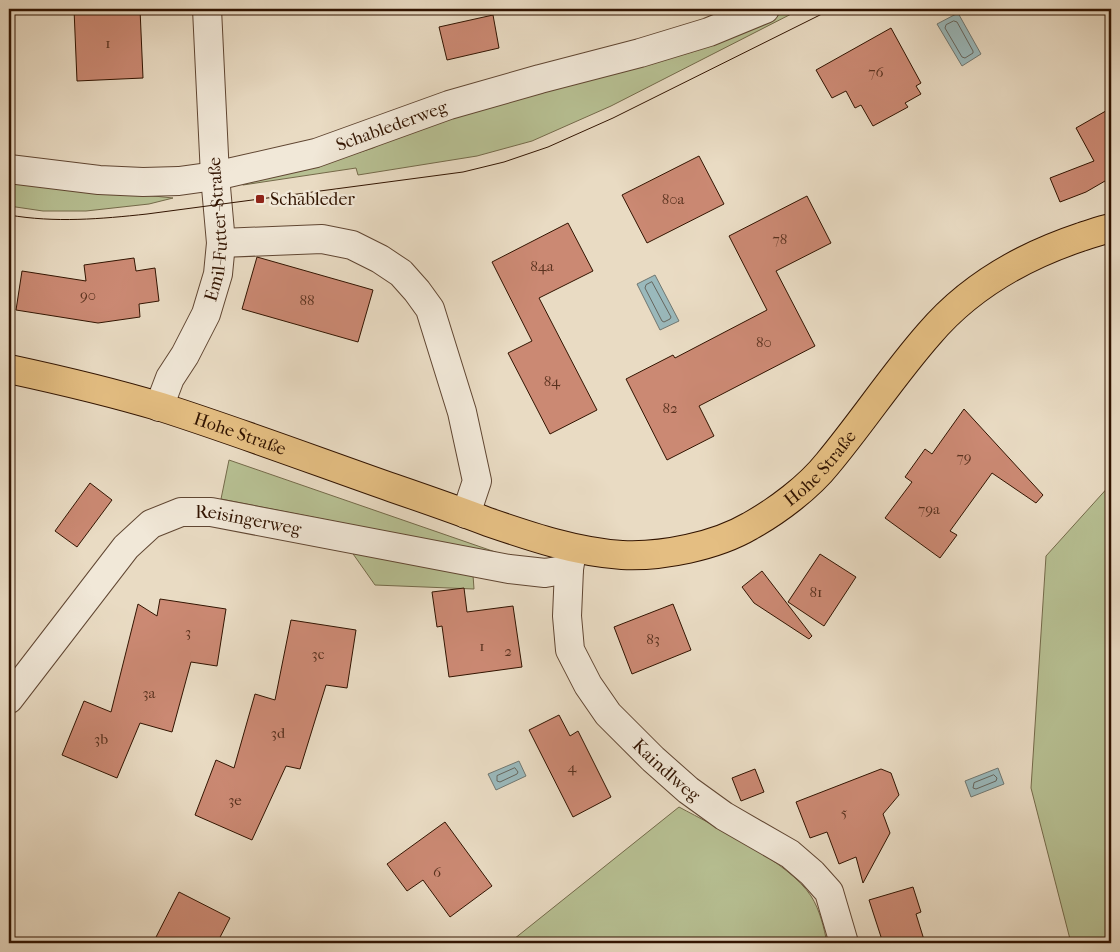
<svg xmlns="http://www.w3.org/2000/svg" width="1120" height="952" font-family="'IM FELL French Canon',serif">
  <rect width="100%" height="100%" fill="#e9dbc3"/>
  <filter id="stains"><feTurbulence type="fractalNoise" baseFrequency=".004" numOctaves="4"/><feColorMatrix values="0 0 0 0 .2 0 0 0 0 .09 0 0 0 0 .02 0 0 0 .5 -.17"/></filter>
  <radialGradient id="worn" r=".72"><stop offset=".6" stop-color="#630" stop-opacity="0"/><stop offset="1" stop-color="#630" stop-opacity=".3"/></radialGradient>
  <!-- green -->
  <path fill="#b7c093" stroke="#746a4a" d="M 782,9 L 801,9 L 611,106 L 532,141 L 477,156 L 358,175 L 356,168 L 243,185 L 239,182 L 331,161 L 373,148 L 417,125 L 727,34 Z
    M 9,181 L 173,198 L 149,204 L 86,211 L 43,211 L 9,206 Z
    M 229,460 L 504,555 L 221,499 Z
    M 1111,484 L 1111,943 L 1071,943 L 1031,788 L 1046,556 Z
    M 351,551 L 473,575 L 474,589 L 375,585 Z
    M 679,807 C 716,827 789,862 811,896 C 820,910 824,928 827,943 L 509,943 Z"/>
  <!-- water -->
  <path fill="#9ab9bc" stroke="#707771" d="M 958,13 L 981,54 L 962,66 L 937,24 Z
    M 655,275 L 679,321 L 660,330 L 637,284 Z
    M 519,761 L 526,776 L 496,790 L 488,774 Z
    M 998,768 L 1004,784 L 971,797 L 965,781 Z"/>
  <g fill="none" stroke-linecap="round" stroke-linejoin="round">
    <!-- shore -->
    <path stroke="#66665e" stroke-width="1" d="M 954,21 L 957,22 L 973,51 L 973,53 L 965,58 L 962,57 L 945,28 L 946,25 Z
      M 652,282 L 671,317 L 670,319 L 664,322 L 662,321 L 645,288 L 646,285 Z
      M 515,768 L 518,772 L 517,774 L 500,782 L 497,781 L 497,776 Z
      M 994,775 L 997,778 L 996,781 L 976,789 L 973,788 L 974,783 Z"/>
  </g>
  <!-- building -->
  <path fill="#cb8973" stroke="#321401" d="M 74,9 L 140,9 L 143,78 L 77,81 Z
    M 493,15 L 499,48 L 447,60 L 439,27 Z
    M 891,28 L 921,83 L 916,86 L 921,94 L 905,103 L 908,107 L 873,126 L 861,105 L 855,108 L 846,91 L 832,98 L 816,70 Z
    M 1111,108 L 1111,192 L 1105,181 L 1086,192 L 1060,202 L 1050,178 L 1094,161 L 1076,128 Z
    M 699,156 L 724,204 L 647,243 L 622,195 Z
    M 807,196 L 831,243 L 776,271 L 815,346 L 699,406 L 714,436 L 667,460 L 626,379 L 673,355 L 675,358 L 767,310 L 729,236 Z
    M 568,223 L 593,271 L 539,298 L 597,410 L 550,434 L 508,353 L 532,341 L 492,262 Z
    M 257,257 L 373,290 L 358,342 L 242,309 Z
    M 134,258 L 136,271 L 155,268 L 159,301 L 139,304 L 140,317 L 98,323 L 16,310 L 22,271 L 86,281 L 84,265 Z
    M 964,409 L 1043,495 L 1036,503 L 992,473 L 950,531 L 957,535 L 940,558 L 885,518 L 912,482 L 905,477 L 925,449 L 932,454 Z
    M 90,483 L 112,500 L 77,547 L 55,531 Z
    M 820,554 L 856,577 L 824,626 L 788,602 Z
    M 762,571 L 812,636 L 809,639 L 754,603 L 742,587 Z
    M 464,588 L 467,612 L 513,606 L 522,667 L 449,677 L 442,626 L 437,627 L 432,592 Z
    M 160,599 L 226,609 L 217,666 L 191,662 L 172,732 L 140,723 L 117,778 L 62,755 L 84,701 L 111,712 L 138,604 L 157,616 Z
    M 673,604 L 691,650 L 632,674 L 614,627 Z
    M 291,620 L 356,630 L 347,688 L 326,685 L 300,769 L 286,766 L 252,840 L 195,815 L 216,760 L 234,768 L 255,694 L 275,700 Z
    M 559,715 L 570,736 L 578,731 L 611,797 L 573,817 L 529,730 Z
    M 755,769 L 764,792 L 741,801 L 732,778 Z
    M 881,769 L 891,773 L 899,795 L 883,814 L 890,833 L 863,883 L 856,857 L 839,864 L 827,832 L 810,838 L 796,802 Z
    M 445,822 L 492,886 L 450,917 L 423,880 L 407,891 L 387,864 Z
    M 913,887 L 921,912 L 916,914 L 925,943 L 883,943 L 869,900 Z
    M 179,892 L 230,918 L 217,943 L 153,943 Z"/>
  <g fill="none" stroke-linecap="round" stroke-linejoin="round">
    <defs>
      <g id="minor">
        <path id="s1" d="M 9,169 L 99,180 L 143,182 L 179,181 L 215,176 L 316,153 L 449,105 L 540,79 L 640,53 L 709,32 L 765,9"/>
        <path d="M 221,243 L 322,239 L 352,245 L 380,259 L 401,273 L 417,291 L 430,309 L 462,412 L 477,481 L 466,514"/>
        <path id="s2" d="M 159,407 L 170,378 L 185,355 L 206,314 L 218,274 L 221,243 L 215,176 L 207,9"/>
        <path id="s3" d="M 572,551 L 569,569 L 567,616 L 570,650 L 588,685 L 608,714 L 653,759 L 688,790 L 724,816 L 790,854 L 812,873 L 829,892 L 844,943"/>
        <path id="s4" d="M 9,699 L 126,547 L 151,524 L 181,512 L 211,512 L 509,569 L 545,573 L 569,569"/>
      </g>
      <g id="major">
        <path id="s5" d="M 9,369 C 60,380 111,392 161,407 C 239,432 316,461 393,488 C 425,499 457,510 488,522 C 532,537 576,552 622,555 C 662,557 716,546 750,526 C 777,511 809,487 828,463 C 863,421 893,375 929,334 C 969,287 1024,256 1081,237 C 1091,234 1101,230 1111,228"/>
      </g>
    </defs>
    <!-- minor casing -->
    <use href="#minor" stroke="#604632" stroke-width="30"/>
    <!-- major casing -->
    <use href="#major" stroke="#321401" stroke-width="30"/>
    <!-- minor -->
    <use href="#minor" stroke="#f1e8d8" stroke-width="28"/>
    <!-- major -->
    <use href="#major" stroke="#e4be82" stroke-width="28"/>
    <!-- tram -->
    <path stroke="#321401" stroke-width="1" d="M 9,215 C 55,223 101,219 147,214 L 463,172 L 504,162 L 548,147 L 613,118 L 832,9"/>
  </g>
  <!-- markers -->
  <rect fill="#8f2418" stroke="#f1e8d8" stroke-width="2" x="255" y="194" width="10" height="10" rx="2.5"/>
  <g text-anchor="middle" dominant-baseline="central" stroke-width="4.5" stroke-linejoin="round" paint-order="stroke">
    <!-- number labels -->
    <g font-size="15" fill="#58311e">
      <text x="108" y="43">1</text>
      <text x="876" y="72">76</text>
      <text x="673" y="199">80a</text>
      <text x="780" y="239">78</text>
      <text x="542" y="266">84a</text>
      <text x="88" y="295">90</text>
      <text x="307" y="300">88</text>
      <text x="764" y="342">80</text>
      <text x="552" y="381">84</text>
      <text x="670" y="408">82</text>
      <text x="964" y="457">79</text>
      <text x="929" y="509">79a</text>
      <text x="816" y="592">81</text>
      <text x="188" y="632">3</text>
      <text x="653" y="639">83</text>
      <text x="482" y="646">1</text>
      <text x="508" y="651">2</text>
      <text x="318" y="654">3c</text>
      <text x="149" y="693">3a</text>
      <text x="278" y="733">3d</text>
      <text x="101" y="739">3b</text>
      <text x="572" y="767">4</text>
      <text x="235" y="800">3e</text>
      <text x="844" y="812">5</text>
      <text x="437" y="872">6</text>
    </g>
    <!-- street labels -->
    <g font-size="18" fill="#321401" stroke="#f1e8d8">
      <text stroke="none"><textPath href="#s1" startOffset="391">Schablederweg</textPath></text>
      <text stroke="none"><textPath href="#s2" startOffset="191">Emil-Futter-Straße</textPath></text>
      <text stroke="none"><textPath href="#s5" startOffset="240">Hohe Straße</textPath></text>
      <text stroke="none"><textPath href="#s5" startOffset="866">Hohe Straße</textPath></text>
      <text stroke="none"><textPath href="#s4" startOffset="326">Reisingerweg</textPath></text>
      <text stroke="none"><textPath href="#s3" startOffset="255">Kaindlweg</textPath></text>
    </g>
    <!-- poi labels -->
    <g font-size="18" fill="#321401" stroke="#f1e8d8" text-anchor="start">
      <text x="270" y="199">Schableder</text>
    </g>
  </g>
  <!-- margin -->
  <rect width="1120" height="952" fill="none" stroke="#e9dbc3" stroke-width="30"/>
  <rect x="10" y="10" width="1100" height="932" fill="none" stroke="#321401" stroke-width="2.5"/>
  <rect x="15" y="15" width="1090" height="922" fill="none" stroke="#321401"/>
  <rect width="100%" height="100%" filter="url(#stains)"/>
  <rect width="100%" height="100%" fill="url(#worn)"/>
</svg>
